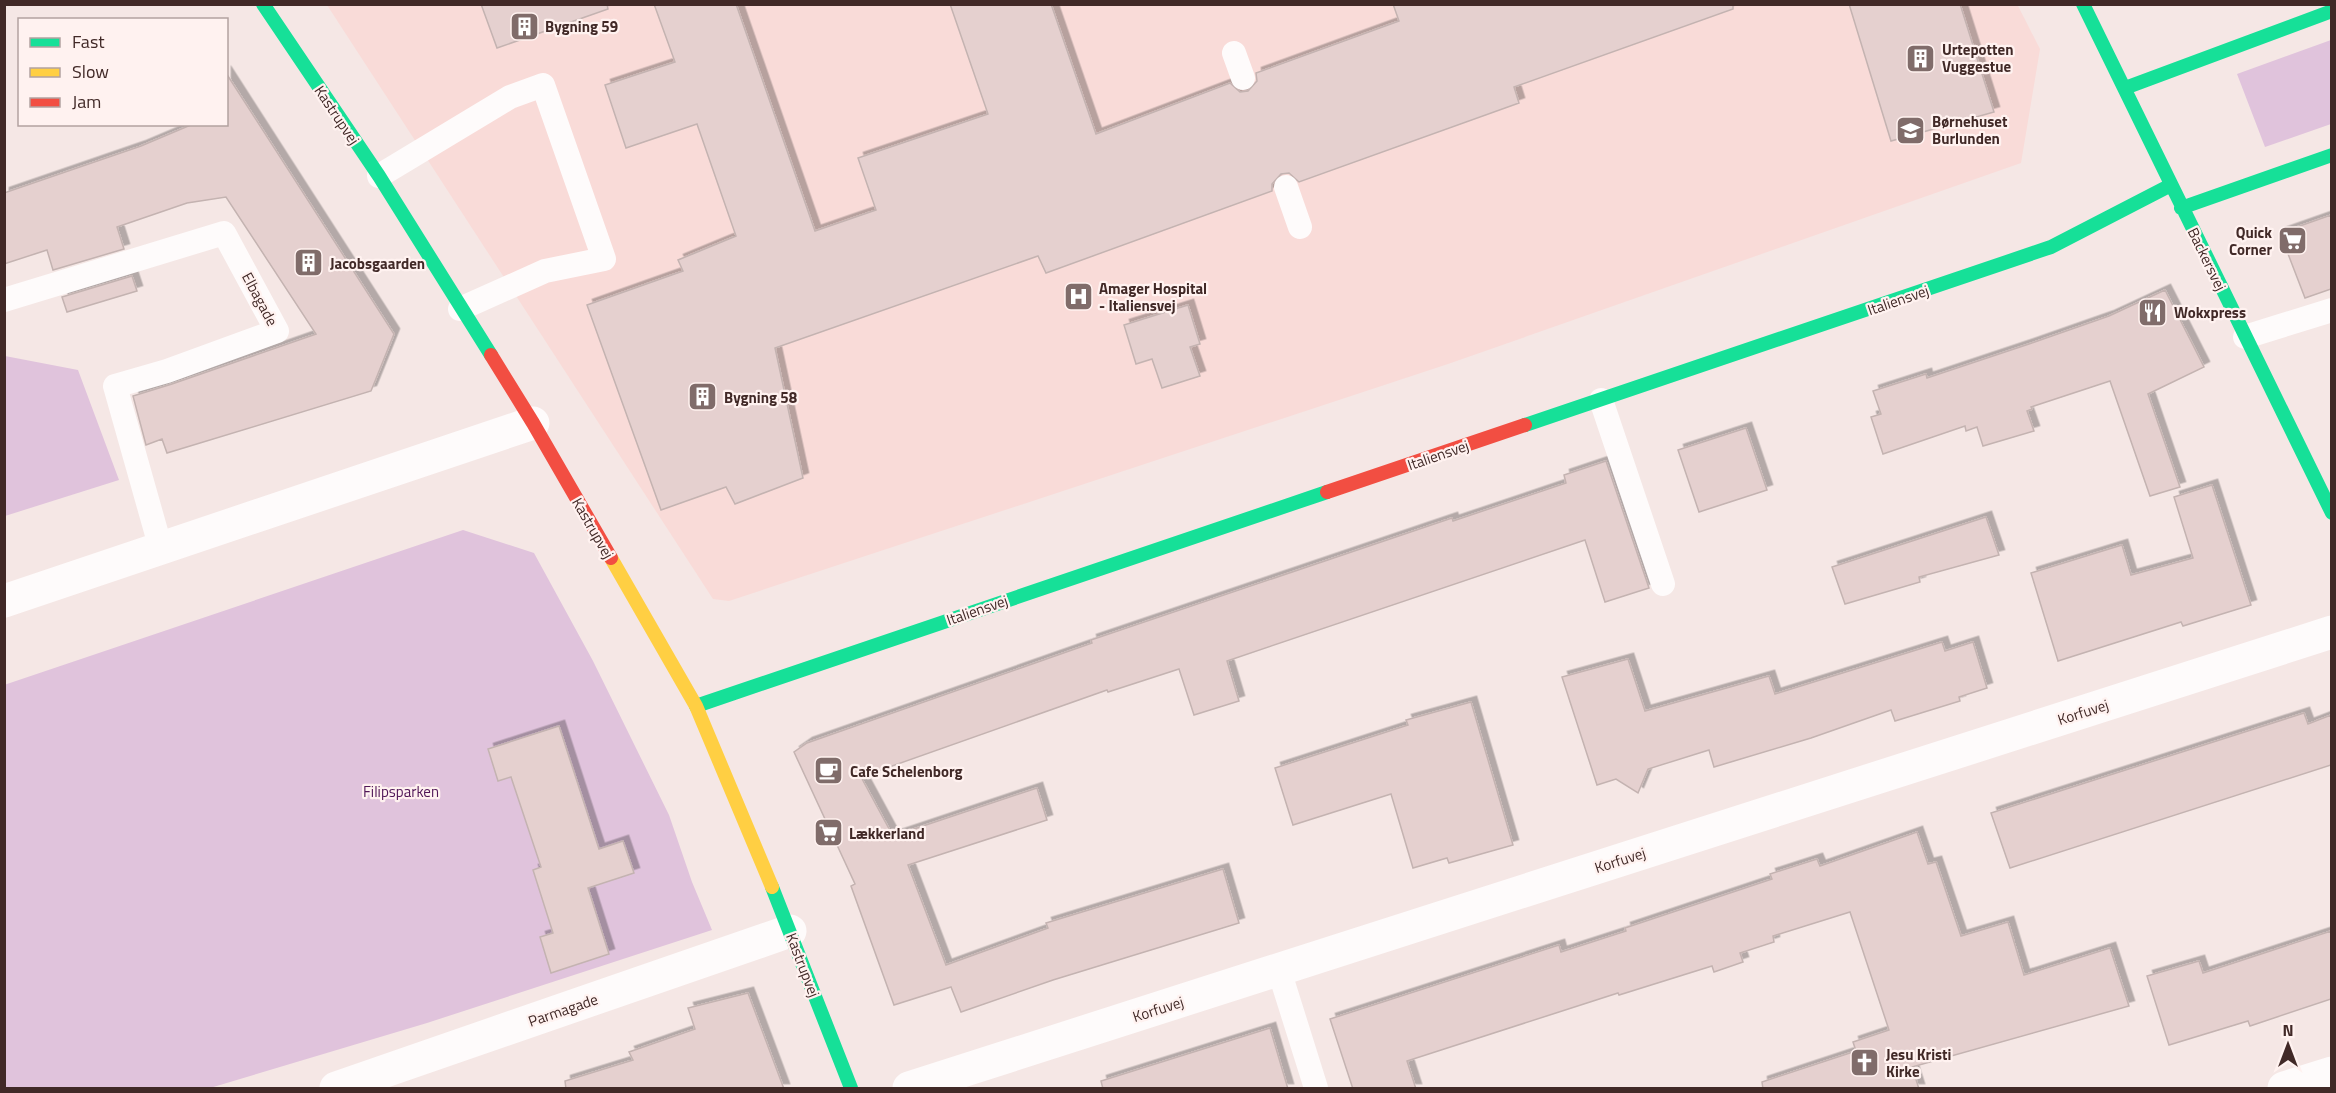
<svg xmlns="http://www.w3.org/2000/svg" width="2336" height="1093" font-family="'Titillium Web',sans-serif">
  <defs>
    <filter id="shadow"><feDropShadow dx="5.5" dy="-5.5" stdDeviation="0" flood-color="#0004"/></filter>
  </defs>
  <rect width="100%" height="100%" fill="#f5e7e5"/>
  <!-- built -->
  <path fill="#f9dbd8" d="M 2017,4 L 2040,49 L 2021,163 L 1448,364 L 729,601 L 713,599 L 327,5 Z"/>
  <!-- green -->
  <path fill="#e0c3dc" d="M 2331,40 L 2331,124 L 2265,147 L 2237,74 Z
    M 5,356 L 78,370 L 119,480 L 5,516 Z
    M 463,530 L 534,553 L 593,661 L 669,815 L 692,882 L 712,930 L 427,1023 L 210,1088 L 5,1088 L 4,685 Z"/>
  <!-- building -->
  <path fill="#e5d0cf" stroke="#c4b3b1" stroke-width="1.5" filter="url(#shadow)" d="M 481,4 L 607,4 L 608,9 L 497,48 Z
    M 654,4 L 736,4 L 815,231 L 876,210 L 858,158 L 988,114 L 950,4 L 1051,4 L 1096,134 L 1230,83 L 1240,92 L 1248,91 L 1257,81 L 1256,73 L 1399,21 L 1393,4 L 1733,4 L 1733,9 L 1514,87 L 1519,103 L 1299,182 L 1289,173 L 1281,174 L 1272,184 L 1272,191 L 1046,273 L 1038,256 L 775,348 L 803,478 L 735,504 L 726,487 L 661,510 L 587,305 L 683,271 L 678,260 L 736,236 L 697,124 L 626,148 L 605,85 L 675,62 Z
    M 1849,4 L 1960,4 L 1994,112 L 1891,141 Z
    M 226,73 L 394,334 L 371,391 L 167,453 L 162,439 L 146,445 L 133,396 L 172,384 L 316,334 L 226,197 L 187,203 L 117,227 L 124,249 L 53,270 L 47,250 L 4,264 L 4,193 L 141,146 L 193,124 L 226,124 Z
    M 2331,215 L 2331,289 L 2305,298 L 2280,233 Z
    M 132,276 L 137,291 L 67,312 L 62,297 Z
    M 2165,290 L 2204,367 L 2148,394 L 2180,487 L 2150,496 L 2110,381 L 2031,407 L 2032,409 L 2027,411 L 2034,431 L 1983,446 L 1977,427 L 1966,431 L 1965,426 L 1883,454 L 1871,417 L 1881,414 L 1873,391 L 1926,374 L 1927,378 L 2029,344 L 2109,316 Z
    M 1188,305 L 1200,344 L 1190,347 L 1200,376 L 1162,388 L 1152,359 L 1136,364 L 1124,325 Z
    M 1746,428 L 1767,490 L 1699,512 L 1678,450 Z
    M 1606,461 L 1649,588 L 1605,602 L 1585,540 L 1227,661 L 1239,701 L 1194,715 L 1179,669 L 1108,692 L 1107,690 L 861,777 L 893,836 L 1037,788 L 1047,820 L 908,865 L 946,965 L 1048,928 L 1046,923 L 1223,869 L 1239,923 L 1053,980 L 961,1012 L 951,987 L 894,1005 L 851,886 L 855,884 L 794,752 L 807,743 L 1092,643 L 1091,640 L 1452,518 L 1453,521 L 1566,483 L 1564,475 Z
    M 2212,485 L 2251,605 L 2183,626 L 2181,622 L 2058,661 L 2031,573 L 2122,545 L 2131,575 L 2193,558 L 2174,497 Z
    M 1986,517 L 1999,555 L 1919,577 L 1920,582 L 1845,604 L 1832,567 Z
    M 1942,642 L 1945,651 L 1973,642 L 1987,688 L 1959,697 L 1960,701 L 1895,721 L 1891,710 L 1811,738 L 1714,767 L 1709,750 L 1648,769 L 1638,793 L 1616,779 L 1597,785 L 1562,677 L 1628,659 L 1645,711 L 1769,676 L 1775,694 Z
    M 1471,702 L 1513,845 L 1449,863 L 1447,858 L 1413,868 L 1391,794 L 1293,825 L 1275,768 L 1408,725 L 1406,720 Z
    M 2304,713 L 2308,724 L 2331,715 L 2331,765 L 2010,868 L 1991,813 Z
    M 559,726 L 599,849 L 623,841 L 634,873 L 588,888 L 609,954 L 551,973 L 540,937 L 553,933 L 533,870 L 541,867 L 511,777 L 498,781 L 488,749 Z
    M 1917,832 L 1928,864 L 1936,862 L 1961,936 L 2008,922 L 2024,975 L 2110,948 L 2129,1006 L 1912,1067 L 1919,1089 L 1763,1089 L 1762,1082 L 1856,1051 L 1853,1042 L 1889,1030 L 1850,912 L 1773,936 L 1774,942 L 1740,953 L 1743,962 L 1714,972 L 1712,966 L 1619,995 L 1618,993 L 1407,1061 L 1416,1089 L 1353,1089 L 1330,1019 L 1559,945 L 1561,952 L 1626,931 L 1625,928 L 1772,879 L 1770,874 L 1817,859 L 1820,866 Z
    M 2331,931 L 2331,999 L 2250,1026 L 2248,1021 L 2169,1045 L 2147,976 L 2199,961 L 2203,973 Z
    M 748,993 L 784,1089 L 566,1089 L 565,1081 L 633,1060 L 629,1052 L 695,1029 L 688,1008 Z
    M 1270,1028 L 1288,1089 L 1103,1089 L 1101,1081 Z"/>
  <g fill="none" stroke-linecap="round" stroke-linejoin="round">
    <!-- lane -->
    <path stroke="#fefbfb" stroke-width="24" d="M 1234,53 L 1243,78
      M 379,176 L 510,97 L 543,85 L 604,259 L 545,271 L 460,309
      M 1286,187 L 1300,227
      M 4,300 L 224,233 L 277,331 L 167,371 L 115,386 L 161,549
      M 2245,337 L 2332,310
      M 1601,400 L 1663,584
      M 1279,970 L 1316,1088"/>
    <!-- street -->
    <path stroke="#fefbfb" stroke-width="33" d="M 4,601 L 533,423
      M 336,1088 L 790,931
      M 909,1088 L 2332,632
      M 2284,1088 L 2332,1073"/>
    <!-- fast -->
    <path stroke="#16e098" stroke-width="14" d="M 263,4 L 379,176 L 491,355
      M 2083,4 L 2332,513
      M 2125,88 L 2332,11
      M 2181,208 L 2332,155
      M 1525,425 L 2051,247 L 2171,185
      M 696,706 L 1327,492
      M 772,887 L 851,1088"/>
    <!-- slow -->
    <path stroke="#ffcf43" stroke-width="14" d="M 611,558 L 696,706 L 772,887"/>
    <!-- jam -->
    <path stroke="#f24e42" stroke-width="14" d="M 491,355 L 533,423 L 611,558
      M 1327,492 L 1525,425"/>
  </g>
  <!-- icons -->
  <defs>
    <symbol id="building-square" viewBox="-11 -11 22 22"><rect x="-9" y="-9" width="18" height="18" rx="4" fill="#806c6a" stroke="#fff2f0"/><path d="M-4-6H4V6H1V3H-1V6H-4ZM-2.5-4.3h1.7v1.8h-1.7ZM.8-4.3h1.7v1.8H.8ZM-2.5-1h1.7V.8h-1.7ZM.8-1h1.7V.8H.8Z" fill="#fff"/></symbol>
    <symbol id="school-square" viewBox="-11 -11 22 22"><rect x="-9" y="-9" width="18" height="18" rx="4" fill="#806c6a" stroke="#fff2f0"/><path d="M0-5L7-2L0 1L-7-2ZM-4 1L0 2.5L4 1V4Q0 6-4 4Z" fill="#fff"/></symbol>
    <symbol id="supermarket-square" viewBox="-11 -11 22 22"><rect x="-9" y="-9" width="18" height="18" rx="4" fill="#806c6a" stroke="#fff2f0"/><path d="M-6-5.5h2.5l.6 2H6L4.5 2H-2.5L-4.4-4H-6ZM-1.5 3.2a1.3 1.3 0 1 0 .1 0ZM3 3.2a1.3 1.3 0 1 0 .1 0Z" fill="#fff"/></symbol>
    <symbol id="hospital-square" viewBox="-11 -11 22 22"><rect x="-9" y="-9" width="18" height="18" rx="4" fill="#806c6a" stroke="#fff2f0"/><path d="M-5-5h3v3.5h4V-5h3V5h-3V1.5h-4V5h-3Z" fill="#fff"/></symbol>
    <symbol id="restaurant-square" viewBox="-11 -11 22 22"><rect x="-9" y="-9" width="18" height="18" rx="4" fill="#806c6a" stroke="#fff2f0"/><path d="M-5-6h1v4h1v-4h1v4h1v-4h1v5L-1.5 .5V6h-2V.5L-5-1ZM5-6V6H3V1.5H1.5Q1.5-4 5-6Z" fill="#fff"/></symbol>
    <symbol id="cafe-square" viewBox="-11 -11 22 22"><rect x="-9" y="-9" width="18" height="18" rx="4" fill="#806c6a" stroke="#fff2f0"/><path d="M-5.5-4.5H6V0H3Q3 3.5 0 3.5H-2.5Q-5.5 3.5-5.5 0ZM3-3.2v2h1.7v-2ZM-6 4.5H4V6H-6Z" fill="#fff"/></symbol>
    <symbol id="church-square" viewBox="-11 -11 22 22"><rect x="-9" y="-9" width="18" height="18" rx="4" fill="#806c6a" stroke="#fff2f0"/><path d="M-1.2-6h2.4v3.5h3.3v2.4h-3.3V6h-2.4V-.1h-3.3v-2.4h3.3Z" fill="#fff"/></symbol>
  </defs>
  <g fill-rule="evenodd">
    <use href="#building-square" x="508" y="10" width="33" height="33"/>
    <use href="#building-square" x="1904" y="42" width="33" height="33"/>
    <use href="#school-square" x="1894" y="114" width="33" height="33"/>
    <use href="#supermarket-square" x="2276" y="224" width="33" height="33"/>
    <use href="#building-square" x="292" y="246" width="33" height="33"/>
    <use href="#hospital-square" x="1062" y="280" width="33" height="33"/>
    <use href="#restaurant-square" x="2136" y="296" width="33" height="33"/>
    <use href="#building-square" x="686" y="380" width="33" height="33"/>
    <use href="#cafe-square" x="812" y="754" width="33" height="33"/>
    <use href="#supermarket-square" x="812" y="816" width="33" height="33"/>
    <use href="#church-square" x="1848" y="1046" width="33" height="33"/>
  </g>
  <g text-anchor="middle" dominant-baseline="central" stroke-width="4.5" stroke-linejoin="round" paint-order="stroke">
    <!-- poi labels -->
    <g font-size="15" font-weight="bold" fill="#412927" stroke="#fff2f0" text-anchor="start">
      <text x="545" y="26">Bygning 59</text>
      <text x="1942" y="49">Urtepotten<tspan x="1942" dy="17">Vuggestue</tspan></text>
      <text x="1932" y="121">Børnehuset<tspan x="1932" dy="17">Burlunden</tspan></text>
      <text x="2272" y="232" text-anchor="end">Quick<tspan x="2272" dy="17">Corner</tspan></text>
      <text x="330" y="263">Jacobsgaarden</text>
      <text x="1099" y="288">Amager Hospital<tspan x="1099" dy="17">- Italiensvej</tspan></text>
      <text x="2174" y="312">Wokxpress</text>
      <text x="724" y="397">Bygning 58</text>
      <text x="850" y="771">Cafe Schelenborg</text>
      <text x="849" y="833">Lækkerland</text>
      <text x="1886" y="1054">Jesu Kristi<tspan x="1886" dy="17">Kirke</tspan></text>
    </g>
    <!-- street labels -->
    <g font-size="15" fill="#412927" stroke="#fff2f0">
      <text transform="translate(337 115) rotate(56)">Kastrupvej</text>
      <text transform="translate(2207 259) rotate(64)">Backersvej</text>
      <text transform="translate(260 299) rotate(62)">Elbagade</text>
      <text transform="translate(1898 300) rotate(-19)">Italiensvej</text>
      <text transform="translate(1438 455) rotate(-19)">Italiensvej</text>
      <text transform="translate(593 528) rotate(60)">Kastrupvej</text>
      <text transform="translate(977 610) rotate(-19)">Italiensvej</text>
      <text transform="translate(2083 712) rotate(-18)">Korfuvej</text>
      <text transform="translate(1620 860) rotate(-18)">Korfuvej</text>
      <text transform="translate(803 965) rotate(69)">Kastrupvej</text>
      <text transform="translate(1158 1009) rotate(-18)">Korfuvej</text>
      <text transform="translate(563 1010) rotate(-19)">Parmagade</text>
    </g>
    <!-- park labels -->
    <g font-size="15" fill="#501657" stroke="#fff2f0">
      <text x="401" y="791">Filipsparken</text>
    </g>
  </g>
  <!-- border -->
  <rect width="2336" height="1093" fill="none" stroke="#412927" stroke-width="12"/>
  <!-- legend -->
  <rect x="18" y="18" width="210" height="108" fill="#fff2f0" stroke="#b3a2a0" stroke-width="1.5"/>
  <rect x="30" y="38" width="30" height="9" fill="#16e098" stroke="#b3a2a0" stroke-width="1.5"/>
  <text x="72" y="48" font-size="18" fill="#412927">Fast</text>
  <rect x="30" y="68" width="30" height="9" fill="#ffcf43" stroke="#b3a2a0" stroke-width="1.5"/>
  <text x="72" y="78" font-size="18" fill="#412927">Slow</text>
  <rect x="30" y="98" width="30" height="9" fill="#f24e42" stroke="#b3a2a0" stroke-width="1.5"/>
  <text x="72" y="108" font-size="18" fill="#412927">Jam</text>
  <!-- north arrow -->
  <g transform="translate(2288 1045)" stroke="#fff2f0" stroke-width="4.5" paint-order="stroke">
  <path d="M0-4.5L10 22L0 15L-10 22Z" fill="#412927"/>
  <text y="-9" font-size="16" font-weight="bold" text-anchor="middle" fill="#412927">N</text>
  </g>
</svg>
